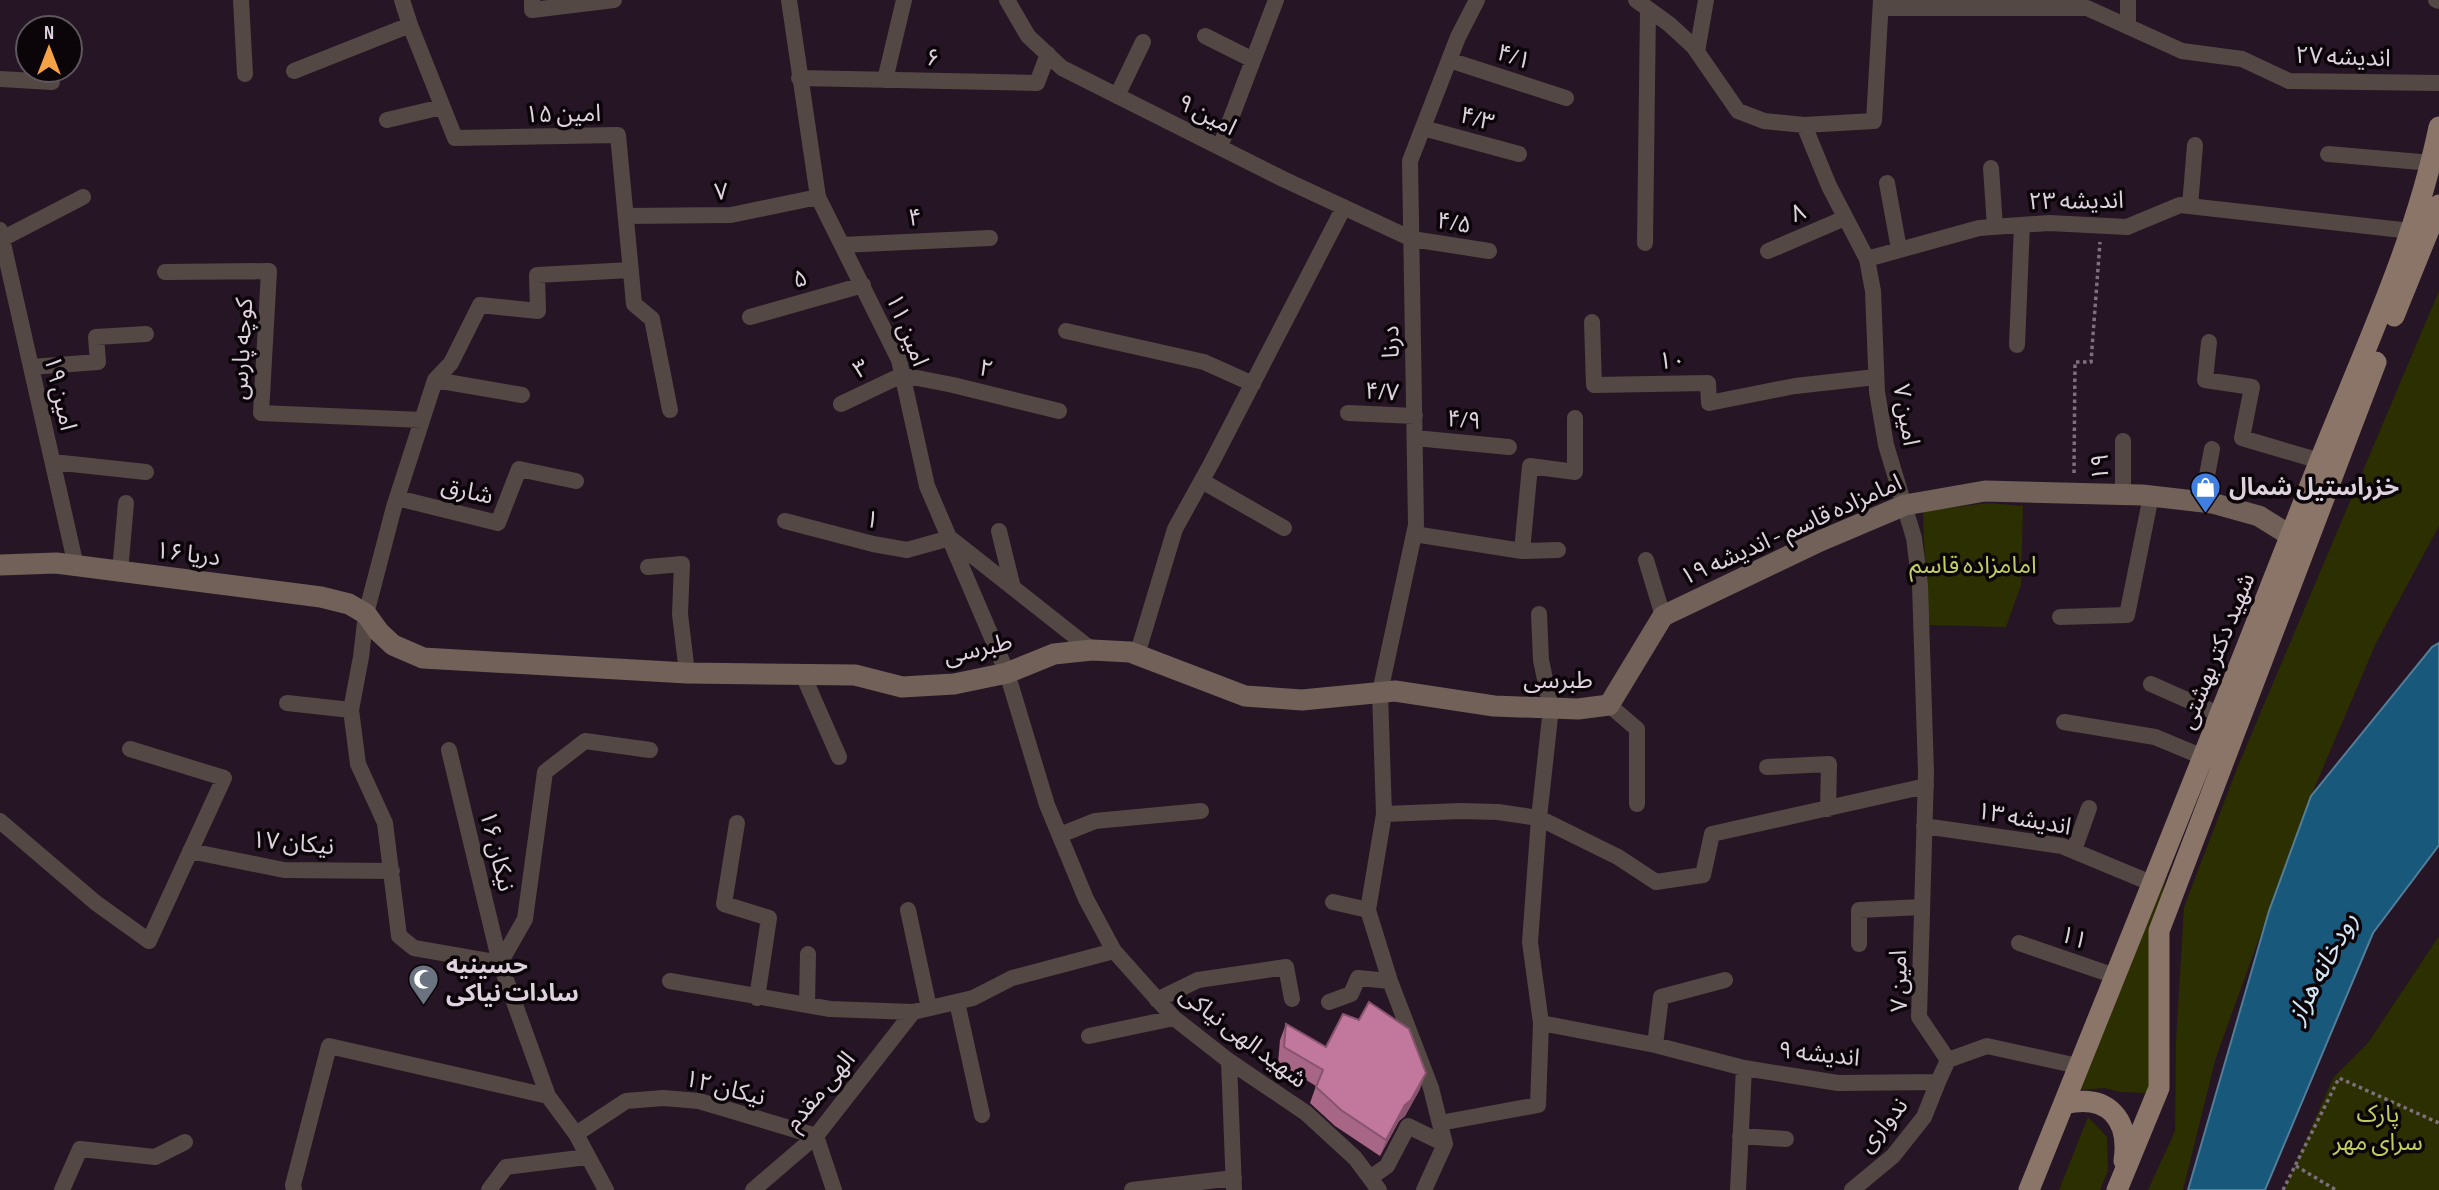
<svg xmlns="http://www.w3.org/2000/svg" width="2439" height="1190" font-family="'Sofia Sans Condensed','Noto Sans Arabic',sans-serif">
  <rect width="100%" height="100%" fill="#261525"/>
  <!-- green -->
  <path fill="#2c2f00" d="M 2439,291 L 2439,526 L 2376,643 L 2311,796 L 2216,1057 L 2183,1190 L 2148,1190 L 2175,1131 L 2176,1042 L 2184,907 L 2238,766 Z
    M 1989,503 L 2023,506 L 2021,585 L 2006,627 L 1927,625 L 1923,511 Z
    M 2166,878 L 2150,946 L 2149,1093 L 2120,1092 L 2105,1088 L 2079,1090 Z
    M 2439,936 L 2439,1190 L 2284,1190 L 2333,1078 L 2368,1043 Z
    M 2088,1117 L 2107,1137 L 2108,1171 L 2100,1190 L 2059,1190 Z"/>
  <!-- water -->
  <path fill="#18587a" stroke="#537d98" stroke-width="2" d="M 2439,643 L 2439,845 L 2373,933 L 2265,1190 L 2188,1190 L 2269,911 L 2311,796 L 2432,647 Z"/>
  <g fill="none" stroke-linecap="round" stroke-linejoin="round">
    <!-- path -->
    <path stroke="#7d6f7d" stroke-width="3.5" stroke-dasharray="3.5 3.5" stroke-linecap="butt" d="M 2074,473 L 2075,362 L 2091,362 L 2100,242
      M 2296,1166 L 2336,1190
      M 2283,1190 L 2339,1078 L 2439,1123"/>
    <!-- street -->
    <path stroke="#534843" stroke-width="16" d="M 241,0 L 245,74
      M 402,0 L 410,25 L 455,138 L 618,135 L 634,304 L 652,319 L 670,410
      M 532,0 L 532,10 L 614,0
      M 789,0 L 818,197 L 899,360 L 927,486 L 1007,673 L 1047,805 L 1086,899 L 1114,951 L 1174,1018 L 1229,1061 L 1306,1113 L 1355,1158 L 1379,1190
      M 1007,0 L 1028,36 L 1062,68 L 1283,179 L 1412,239 L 1489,251
      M 1636,0 L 1669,24 L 1693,46 L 1738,111 L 1764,121 L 1804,125 L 1829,186 L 1867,259 L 1873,291 L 1877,392 L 1886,445 L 1914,538 L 1920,585 L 1926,773 L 1919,1017 L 1948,1060
      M 2436,0 L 2439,1
      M 1881,8 L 2087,8 L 2182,51 L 2242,59 L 2289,81 L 2439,83
      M 2128,26 L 2128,0
      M 1205,36 L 1253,60
      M 1697,52 L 1706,0
      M 1449,60 L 1566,98
      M 294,71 L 410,25
      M 799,78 L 1037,83 L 1048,54
      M 0,79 L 52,82
      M 885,80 L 904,0
      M 1117,96 L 1143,42
      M 387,120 L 442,107
      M 1804,125 L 1874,121 L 1881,0
      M 1423,128 L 1519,154
      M 1220,147 L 1276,0
      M 2328,154 L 2432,163
      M 1991,168 L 1995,227
      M 1887,183 L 1899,249
      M 2190,206 L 2195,145
      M 626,216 L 731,215 L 818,197
      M 0,230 L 76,566
      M 2,239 L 83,197
      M 1645,243 L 1648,9
      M 842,245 L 990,238
      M 1768,251 L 1845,218
      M 1867,259 L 1979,228 L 2049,223 L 2127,227 L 2180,205 L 2411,231
      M 165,272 L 269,271 L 261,413 L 422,420
      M 750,317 L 863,285
      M 1592,322 L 1594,385 L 1708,383 L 1709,403 L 1795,386 L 1876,377
      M 1066,331 L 1204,362 L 1253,384
      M 2209,342 L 2205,380 L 2252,387 L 2242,438 L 2320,461
      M 2017,345 L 2022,225
      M 31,367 L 98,362 L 96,337 L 146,334
      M 435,380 L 522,395
      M 841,404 L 902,375 L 953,385 L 1059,411
      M 1348,413 L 1415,416
      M 1415,438 L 1509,447
      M 53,462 L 146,472
      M 1202,481 L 1284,528
      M 2123,494 L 2123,441
      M 397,498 L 498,523 L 519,469 L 576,481
      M 2202,502 L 2212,449
      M 785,521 L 873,544 L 907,550 L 950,538 L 1092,650
      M 999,531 L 1013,588
      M 1414,534 L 1522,551 L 1530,466 L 1575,472 L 1575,418
      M 1522,551 L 1558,550
      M 1646,560 L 1663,616
      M 648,567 L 682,564 L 680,614 L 687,673
      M 120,572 L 126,503
      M 2060,617 L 2127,615 L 2151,496
      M 1137,655 L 1175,529 L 1212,462 L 1344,207
      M 803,675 L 839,757
      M 2151,684 L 2221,715
      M 287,703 L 351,710
      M 1609,705 L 1637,729 L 1637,804
      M 2064,722 L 2155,737 L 2203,757
      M 449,750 L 500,963 L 548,1096 L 576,1134 L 606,1190
      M 1767,767 L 1829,764 L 1828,809
      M 1384,814 L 1461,811 L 1498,812 L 1539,818 L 1618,857 L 1656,882 L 1703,875 L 1712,834 L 1926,786
      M 0,821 L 96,903 L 149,941 L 224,778 L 130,749
      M 737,823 L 724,904 L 769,918 L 757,998
      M 1924,826 L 2062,846 L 2151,883
      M 1060,835 L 1095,821 L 1201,811
      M 2074,850 L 2089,808
      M 190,851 L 284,870 L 392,871
      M 1333,902 L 1368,910
      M 908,910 L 929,1008
      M 2019,943 L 2115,976
      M 1859,944 L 1859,910 L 1922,907
      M 500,963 L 414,948 L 399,936 L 385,823 L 358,764 L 351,710 L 361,657 L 366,614 L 394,507 L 435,380 L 451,363 L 480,305 L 538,311 L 537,275 L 631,270
      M 500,963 L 525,919 L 545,772 L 585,741 L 650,750
      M 670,981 L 830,1009 L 913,1012 L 973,998 L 1012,978 L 1114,951
      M 1157,1000 L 1198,980 L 1286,967 L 1292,999
      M 957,1002 L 982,1115
      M 1329,1002 L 1351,994 L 1358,978 L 1390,981
      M 807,1005 L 808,954
      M 1541,1023 L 1655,1045 L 1744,1068 L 1838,1083 L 1938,1082 L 1948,1060 L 1987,1046 L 2078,1066
      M 1089,1036 L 1174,1018
      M 1655,1045 L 1661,997 L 1725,980
      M 1229,1061 L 1234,1190
      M 1440,1123 L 1538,1105 L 1541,1023 L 1530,942 L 1539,818 L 1551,708 L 1541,660 L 1539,614
      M 576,1134 L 626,1101 L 663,1098 L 699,1101 L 816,1136 L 834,1190
      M 1740,1136 L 1786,1139
      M 1370,1178 L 1387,1166 L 1408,1126 L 1445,1144
      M 62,1190 L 80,1149 L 155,1157 L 185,1142
      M 294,1190 L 293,1185 L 329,1046 L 548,1096
      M 489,1190 L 506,1167 L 587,1157
      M 753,1190 L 816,1136 L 913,1012
      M 1132,1190 L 1234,1178
      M 1424,1190 L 1445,1144 L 1431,1088 L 1390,981 L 1368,910 L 1384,814 L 1380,692 L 1416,525 L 1410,161 L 1458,37 L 1477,0
      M 1738,1190 L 1744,1068
      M 1852,1190 L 1893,1156 L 1924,1117 L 1938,1082"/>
    <!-- secondary -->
    <path stroke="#726158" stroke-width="21" d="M 0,565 L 56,563 L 321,597 L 349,604 L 366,614 L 379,632 L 393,645 L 423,658 L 687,673 L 855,675 L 902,687 L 954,684 L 1007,673 L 1054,654 L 1092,650 L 1130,652 L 1245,696 L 1302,700 L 1395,691 L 1494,706 L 1578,709 L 1609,705 L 1663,616 L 1820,541 L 1905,505 L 1985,491 L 2142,495 L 2212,503 L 2259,516 L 2291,536"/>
    <!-- primary -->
    <path stroke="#8b7468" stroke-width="21" d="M 2394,316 L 2439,205
      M 2064,1104 C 2108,1093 2130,1119 2124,1161
      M 2029,1190 C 2123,956 2218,723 2309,488 C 2355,369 2413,253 2439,127
      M 2117,1190 L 2159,1088 L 2159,931 L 2376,362"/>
  </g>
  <!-- wall -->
  <path fill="#a76686" d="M 1286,1024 L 1326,1047 L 1420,1089 L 1405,1116 L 1399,1121 L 1380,1156 L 1335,1126 L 1310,1103 L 1316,1086 L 1278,1063 L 1280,1040 Z"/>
  <!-- shaded-wall -->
  <path fill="#88536d" d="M 1426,1073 L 1420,1089 L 1405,1116 L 1399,1121 L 1380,1156 L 1386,1140 L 1405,1105 Z"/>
  <!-- building -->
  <path fill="#c2779c" stroke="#88536d" stroke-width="2" d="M 1369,1002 L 1409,1029 L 1426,1073 L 1411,1100 L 1405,1105 L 1386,1140 L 1341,1110 L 1316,1087 L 1323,1070 L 1284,1047 L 1286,1024 L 1326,1047 L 1343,1014 L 1359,1020 Z"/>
  <!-- icons -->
  <defs>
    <symbol id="shop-pin" viewBox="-11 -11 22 30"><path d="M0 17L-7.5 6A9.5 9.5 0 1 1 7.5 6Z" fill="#3f7fe0" stroke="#0b050a"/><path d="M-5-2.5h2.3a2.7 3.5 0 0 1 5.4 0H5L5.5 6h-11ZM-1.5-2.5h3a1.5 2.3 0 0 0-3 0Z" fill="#fff"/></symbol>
    <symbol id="mosque-pin" viewBox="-11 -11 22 30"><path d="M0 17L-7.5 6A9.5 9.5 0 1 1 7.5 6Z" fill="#6b7280" stroke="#0b050a"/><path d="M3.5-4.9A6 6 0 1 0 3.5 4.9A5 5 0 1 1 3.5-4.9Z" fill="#fff"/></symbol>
  </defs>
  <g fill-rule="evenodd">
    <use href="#shop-pin" x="2188" y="470" width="35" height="47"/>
    <use href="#mosque-pin" x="406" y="962" width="35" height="47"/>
  </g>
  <g text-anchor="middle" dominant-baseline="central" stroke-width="7" stroke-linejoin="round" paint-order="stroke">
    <!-- street labels -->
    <g font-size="24" fill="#ddd2dd" stroke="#0b050a">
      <text transform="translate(1514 57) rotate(18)">۴/۱</text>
      <text transform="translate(2343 57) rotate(2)">اندیشه ۲۷</text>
      <text transform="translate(933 58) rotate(1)">۶</text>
      <text transform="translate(563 114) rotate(-1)">امین ۱۵</text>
      <text transform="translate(1207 115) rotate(27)">امین ۹</text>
      <text transform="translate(1477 119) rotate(15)">۴/۳</text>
      <text transform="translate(721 192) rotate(-4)">۷</text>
      <text transform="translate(2076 201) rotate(-1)">اندیشه ۲۳</text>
      <text transform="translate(1798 213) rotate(-23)">۸</text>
      <text transform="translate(915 218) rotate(-3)">۴</text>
      <text transform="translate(1454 223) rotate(9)">۴/۵</text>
      <text transform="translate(800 279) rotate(-16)">۵</text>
      <text transform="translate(907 330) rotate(68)">امین ۱۱</text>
      <text transform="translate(1391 342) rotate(-91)">درنا</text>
      <text transform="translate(242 349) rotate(-87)">کوچه پارس</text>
      <text transform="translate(1672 361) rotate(-1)">۱۰</text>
      <text transform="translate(861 369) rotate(-26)">۳</text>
      <text transform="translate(986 369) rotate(14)">۲</text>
      <text transform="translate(1382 392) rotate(3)">۴/۷</text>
      <text transform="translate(60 393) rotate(77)">امین ۱۹</text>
      <text transform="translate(1906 415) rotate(80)">امین ۷</text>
      <text transform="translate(1464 420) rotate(5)">۴/۹</text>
      <text transform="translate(2100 467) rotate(-90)">۱۹</text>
      <text transform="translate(467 491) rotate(12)">شارق</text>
      <text transform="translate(872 520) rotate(13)">۱</text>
      <text transform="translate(1791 530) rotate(-24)">امامزاده قاسم - اندیشه ۱۹</text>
      <text transform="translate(188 554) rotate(7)">دریا ۱۶</text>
      <text transform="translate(978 649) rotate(-13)">طبرسی</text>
      <text transform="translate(2217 651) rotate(-68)">شهید دکتر بهشتی</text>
      <text x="1558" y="680">طبرسی</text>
      <text transform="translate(2024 819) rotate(10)">اندیشه ۱۳</text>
      <text transform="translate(293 843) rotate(5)">نیکان ۱۷</text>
      <text transform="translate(497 851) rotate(76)">نیکان ۱۶</text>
      <text transform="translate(2074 938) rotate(19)">۱۱</text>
      <text transform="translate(1899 981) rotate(-91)">امین ۷</text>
      <text transform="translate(1243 1037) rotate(37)">شهید الهی نیاکی</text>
      <text transform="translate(1819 1054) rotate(6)">اندیشه ۹</text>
      <text transform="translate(725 1088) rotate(14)">نیکان ۱۲</text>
      <text transform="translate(820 1091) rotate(-50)">الهی مقدم</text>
      <text transform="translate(1883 1125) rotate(-50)">ندواری</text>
    </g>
    <!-- poi labels -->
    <g font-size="24" font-weight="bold" fill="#ddd2dd" stroke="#0b050a" text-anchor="start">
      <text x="2229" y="487">خزراستیل شمال</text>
      <text x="446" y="965">حسینیه<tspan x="446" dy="28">سادات نیاکی</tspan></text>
    </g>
    <!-- park labels -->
    <g font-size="24" fill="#c2cd5f" stroke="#0b050a">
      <text x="1973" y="565">امامزاده قاسم</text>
      <text x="2378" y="1114">پارک<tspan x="2378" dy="28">سرای مهر</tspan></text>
    </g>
    <!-- water labels -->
    <g font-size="26" font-style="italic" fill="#d4e7f4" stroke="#0b050a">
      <text transform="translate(2323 968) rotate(-62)">رودخانه هراز</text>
    </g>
  </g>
  <!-- north arrow -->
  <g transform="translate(49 49)"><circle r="33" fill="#0b050a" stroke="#5f575e" stroke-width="2"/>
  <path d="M0-5L12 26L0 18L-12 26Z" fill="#f6a247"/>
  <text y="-10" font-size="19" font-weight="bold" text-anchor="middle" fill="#ddd2dd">N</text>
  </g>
</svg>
